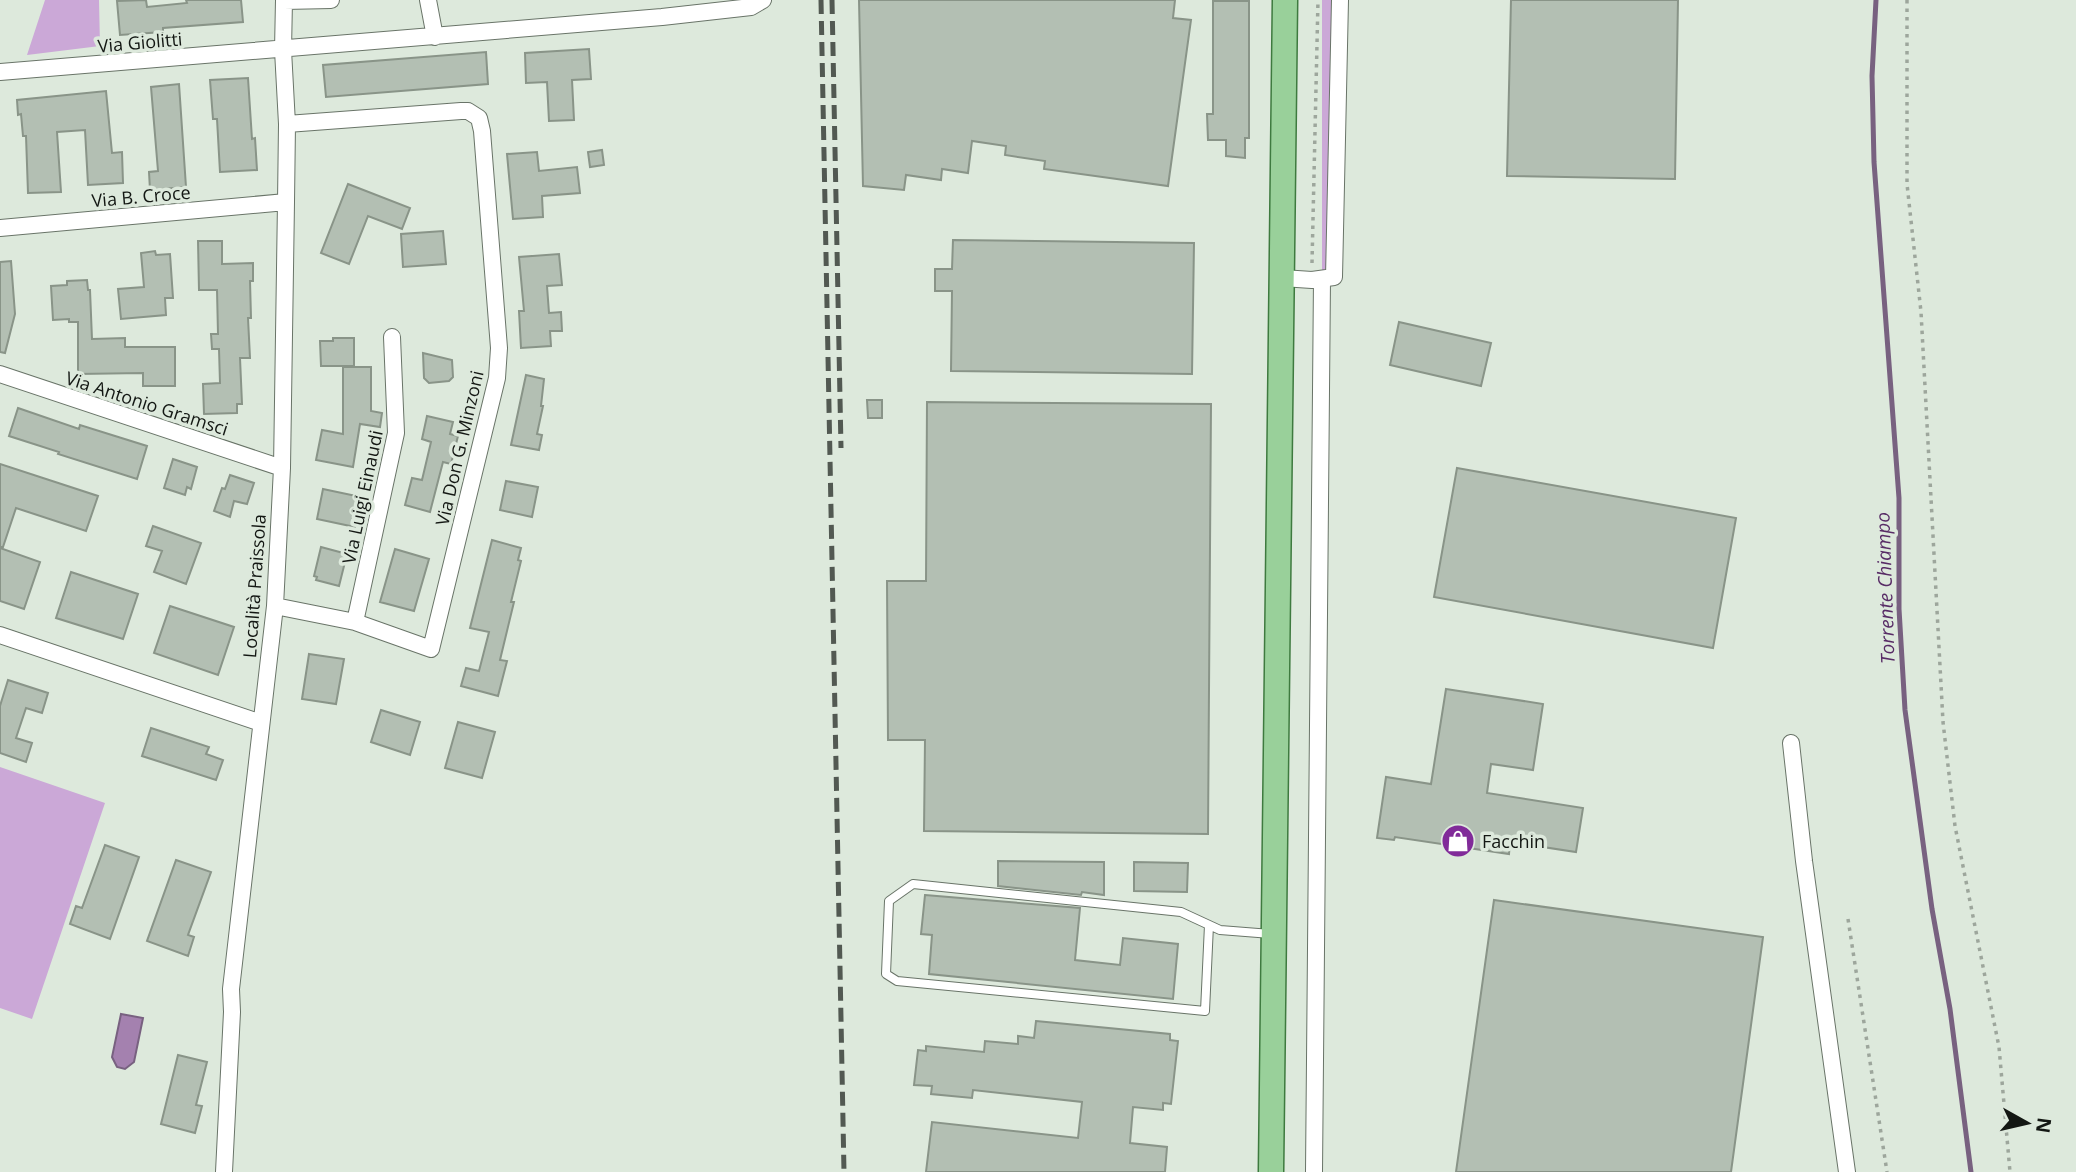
<svg xmlns="http://www.w3.org/2000/svg" width="2076" height="1172" font-family="'Open Sans',sans-serif">
  <rect width="100%" height="100%" fill="#dde9dc"/>
  <!-- green -->
  <path fill="#cba8d7" d="M 45,0 L 99,0 L 100,46 L 27,55 Z
    M 1322,0 L 1340,0 L 1334,277 L 1322,279 Z
    M 0,767 L 105,803 L 32,1019 L 0,1008 Z"/>
  <!-- water -->
  <path fill="#a481af" stroke="#786180" stroke-width="2" d="M 121,1014 L 143,1018 L 134,1062 L 125,1069 L 117,1067 L 112,1057 Z"/>
  <g fill="none" stroke-linecap="round" stroke-linejoin="round">
    <!-- stream -->
    <path stroke="#786180" stroke-width="5" d="M 1876,0 L 1872,76 L 1874,162 L 1899,498 L 1899,609 L 1905,710 L 1932,909 L 1950,1009 L 1971,1172"/>
  </g>
  <!-- building -->
  <path fill="#b3bfb3" stroke="#899488" stroke-width="2" d="M 146,0 L 147,7 L 187,3 L 186,0 L 241,0 L 243,22 L 163,28 L 163,32 L 120,35 L 117,1 Z
    M 859,0 L 1175,0 L 1173,18 L 1191,20 L 1168,186 L 1044,169 L 1045,161 L 1005,155 L 1006,146 L 972,141 L 968,173 L 942,169 L 941,180 L 906,175 L 904,190 L 863,186 Z
    M 1511,0 L 1678,0 L 1675,179 L 1507,176 Z
    M 1213,1 L 1249,1 L 1249,138 L 1245,138 L 1245,158 L 1226,156 L 1226,140 L 1208,140 L 1207,114 L 1213,114 Z
    M 589,49 L 591,79 L 572,80 L 574,120 L 549,121 L 547,82 L 526,83 L 525,53 Z
    M 486,52 L 488,84 L 326,97 L 323,65 Z
    M 248,78 L 252,139 L 255,138 L 257,170 L 220,172 L 217,119 L 213,119 L 210,80 Z
    M 179,84 L 186,187 L 150,190 L 149,172 L 158,171 L 151,87 Z
    M 106,91 L 112,153 L 122,152 L 123,183 L 88,185 L 85,130 L 57,132 L 61,192 L 28,193 L 26,136 L 23,136 L 21,114 L 18,115 L 17,100 Z
    M 602,150 L 604,165 L 590,167 L 588,152 Z
    M 537,152 L 539,171 L 577,167 L 580,193 L 542,196 L 543,217 L 513,219 L 507,154 Z
    M 348,184 L 410,208 L 402,229 L 368,216 L 349,264 L 321,253 Z
    M 443,231 L 446,264 L 403,267 L 401,234 Z
    M 953,240 L 1194,243 L 1192,374 L 951,371 L 952,291 L 935,291 L 935,269 L 952,269 Z
    M 198,241 L 222,241 L 222,264 L 253,263 L 253,281 L 250,281 L 251,318 L 248,318 L 250,358 L 240,358 L 242,404 L 237,404 L 237,413 L 204,414 L 203,384 L 220,383 L 219,349 L 212,349 L 211,334 L 218,334 L 217,290 L 199,290 Z
    M 155,251 L 156,255 L 170,254 L 173,298 L 165,298 L 166,315 L 121,319 L 118,289 L 144,287 L 141,253 Z
    M 559,254 L 562,285 L 547,286 L 549,313 L 561,312 L 562,331 L 550,331 L 551,346 L 521,348 L 519,311 L 524,311 L 519,257 Z
    M 11,261 L 15,314 L 5,353 L 0,352 L 0,262 Z
    M 87,280 L 88,290 L 90,290 L 92,339 L 125,338 L 125,347 L 175,347 L 175,386 L 143,386 L 143,373 L 78,374 L 78,322 L 69,322 L 69,319 L 53,320 L 51,286 L 67,285 L 67,281 Z
    M 1399,322 L 1491,343 L 1481,386 L 1390,365 Z
    M 333,338 L 354,338 L 354,366 L 321,366 L 320,341 L 333,341 Z
    M 423,353 L 452,360 L 453,377 L 449,381 L 429,383 L 424,378 Z
    M 343,367 L 371,367 L 371,411 L 382,413 L 380,427 L 360,424 L 353,467 L 316,460 L 322,430 L 343,434 Z
    M 526,375 L 544,379 L 541,406 L 543,406 L 537,434 L 542,435 L 539,450 L 511,445 Z
    M 867,400 L 882,400 L 882,418 L 868,418 Z
    M 927,402 L 1211,404 L 1208,834 L 924,831 L 925,740 L 888,740 L 887,581 L 926,581 Z
    M 18,408 L 79,429 L 80,425 L 147,446 L 137,479 L 58,454 L 59,452 L 9,436 Z
    M 427,416 L 453,422 L 450,434 L 458,436 L 451,464 L 443,462 L 430,512 L 405,505 L 412,478 L 422,480 L 431,442 L 422,439 Z
    M 173,459 L 197,467 L 191,489 L 187,487 L 185,495 L 164,488 Z
    M 0,464 L 98,496 L 86,531 L 16,508 L 3,547 L 0,547 Z
    M 1457,468 L 1736,518 L 1713,648 L 1434,597 Z
    M 230,475 L 254,483 L 247,504 L 234,501 L 230,517 L 214,511 L 222,488 L 225,489 Z
    M 506,481 L 538,487 L 532,517 L 500,510 Z
    M 323,489 L 361,497 L 355,527 L 317,519 Z
    M 153,526 L 201,543 L 186,584 L 154,572 L 162,551 L 146,546 Z
    M 492,540 L 521,548 L 518,560 L 521,561 L 511,602 L 514,602 L 500,660 L 507,661 L 498,696 L 461,686 L 466,668 L 479,671 L 489,632 L 470,628 Z
    M 321,547 L 347,554 L 339,586 L 316,580 L 317,577 L 314,576 Z
    M 0,548 L 40,562 L 24,609 L 0,601 Z
    M 395,549 L 429,559 L 414,611 L 380,602 Z
    M 71,572 L 138,594 L 123,639 L 56,618 Z
    M 170,606 L 234,627 L 218,675 L 154,653 Z
    M 309,654 L 344,659 L 336,704 L 302,699 Z
    M 8,680 L 48,693 L 42,713 L 26,708 L 16,738 L 32,743 L 26,762 L 0,753 L 0,706 Z
    M 1446,689 L 1543,704 L 1533,770 L 1491,764 L 1487,793 L 1583,808 L 1576,852 L 1510,842 L 1509,854 L 1395,837 L 1394,840 L 1377,838 L 1386,777 L 1431,784 Z
    M 381,710 L 420,722 L 410,755 L 371,742 Z
    M 458,722 L 495,732 L 482,778 L 445,768 Z
    M 151,728 L 209,747 L 206,754 L 223,760 L 216,780 L 142,756 Z
    M 105,845 L 139,857 L 110,939 L 70,924 L 76,906 L 82,908 Z
    M 176,860 L 211,872 L 188,935 L 194,937 L 188,956 L 147,941 Z
    M 998,861 L 1104,862 L 1104,895 L 1082,892 L 1081,895 L 998,886 Z
    M 1134,862 L 1188,863 L 1187,892 L 1134,891 Z
    M 925,895 L 1080,908 L 1075,960 L 1120,965 L 1123,938 L 1178,944 L 1173,999 L 929,974 L 932,935 L 921,934 Z
    M 1494,900 L 1763,937 L 1731,1172 L 1456,1172 Z
    M 1036,1021 L 1170,1034 L 1170,1040 L 1178,1041 L 1171,1104 L 1163,1103 L 1163,1110 L 1133,1107 L 1130,1143 L 1167,1147 L 1165,1172 L 926,1172 L 932,1122 L 1078,1138 L 1082,1102 L 973,1090 L 972,1098 L 931,1094 L 932,1086 L 914,1085 L 918,1050 L 926,1051 L 926,1046 L 984,1052 L 985,1041 L 1018,1044 L 1018,1036 L 1034,1038 Z
    M 178,1055 L 207,1062 L 196,1105 L 202,1106 L 195,1133 L 161,1124 Z"/>
  <g fill="none" stroke-linecap="round" stroke-linejoin="round">
    <defs>
      <path id="lane" d="M 1209,925 L 1205,1011 L 897,981 L 886,974 L 889,901 L 913,884 L 1181,912 L 1220,930 L 1271,934"/>
      <path id="street" d="M 428,0 L 435,37
        M 284,1 L 331,0
        M 0,72 L 662,17 L 751,7 L 763,0
        M 0,228 L 286,202
        M 1282,278 L 1312,280 L 1334,277 L 1340,0
        M 0,374 L 282,468
        M 275,606 L 355,622 L 431,649 L 497,378 L 499,348 L 482,131 L 479,118 L 468,111 L 461,111 L 287,124
        M 355,622 L 396,433 L 392,337
        M 0,635 L 261,723
        M 1791,743 L 1804,861 L 1847,1172
        M 224,1172 L 232,1012 L 231,989 L 275,606 L 282,468 L 286,202 L 287,124 L 283,50 L 284,0
        M 1314,1172 L 1322,279"/>
      <path id="primary" d="M 1271,1172 L 1285,0"/>
    </defs>
    <!-- lane casing -->
    <use href="#lane" stroke="#697468" stroke-width="10"/>
    <!-- street casing -->
    <use href="#street" stroke="#697468" stroke-width="18"/>
    <!-- primary casing -->
    <use href="#primary" stroke="#3e7a3f" stroke-width="27"/>
    <!-- path -->
    <path stroke="#9da69c" stroke-width="3.5" stroke-dasharray="3.5 5" stroke-linecap="butt" d="M 1907,0 L 1907,184 L 1921,312 L 1943,722 L 1955,826 L 1999,1047 L 2010,1172
      M 1312,263 L 1318,0
      M 1848,919 L 1887,1172"/>
    <!-- lane -->
    <use href="#lane" stroke="#fff" stroke-width="8"/>
    <!-- street -->
    <use href="#street" stroke="#fff" stroke-width="16"/>
    <!-- primary -->
    <use href="#primary" stroke="#99d09a" stroke-width="24"/>
    <!-- rail -->
    <path stroke="#525952" stroke-width="5" stroke-dasharray="14 7" stroke-linecap="butt" d="M 821,0 L 844,1172
      M 832,0 L 841,448"/>
  </g>
  <!-- icons -->
  <defs>
    <symbol id="shop-disc" viewBox="-11 -11 22 22"><circle r="9.5" fill="#812b99" stroke="#dde9dc"/><path d="M-5-2.5h2.3a2.7 3.5 0 0 1 5.4 0H5L5.5 6h-11ZM-1.5-2.5h3a1.5 2.3 0 0 0-3 0Z" fill="#fff"/></symbol>
  </defs>
  <g fill-rule="evenodd">
    <use href="#shop-disc" x="1439" y="822" width="38" height="38"/>
  </g>
  <g text-anchor="middle" dominant-baseline="central" stroke-width="7" stroke-linejoin="round" paint-order="stroke">
    <!-- street labels -->
    <g font-size="18" fill="#131713" stroke="#dde9dc">
      <text transform="translate(140 42) rotate(-5)">Via Giolitti</text>
      <text transform="translate(141 196) rotate(-5)">Via B. Croce</text>
      <text transform="translate(147 403) rotate(18)">Via Antonio Gramsci</text>
      <text transform="translate(459 448) rotate(-77)">Via Don G. Minzoni</text>
      <text transform="translate(362 497) rotate(-78)">Via Luigi Einaudi</text>
      <text transform="translate(254 586) rotate(-86)">Località Praissola</text>
    </g>
    <!-- poi labels -->
    <g font-size="18" fill="#131713" stroke="#dde9dc" text-anchor="start">
      <text x="1482" y="841">Facchin</text>
    </g>
    <!-- water labels -->
    <g font-size="19" font-style="italic" fill="#582c66" stroke="#dde9dc">
      <text transform="translate(1885 588) rotate(-92)">Torrente Chiampo</text>
    </g>
  </g>
  <!-- north arrow -->
  <g transform="translate(2027 1123) rotate(98)" stroke="#dde9dc" stroke-width="5" paint-order="stroke">
  <path d="M0-5L12 26L0 18L-12 26Z" fill="#131713"/>
  <text y="-10" font-size="19" font-weight="bold" text-anchor="middle" fill="#131713">N</text>
  </g>
</svg>
